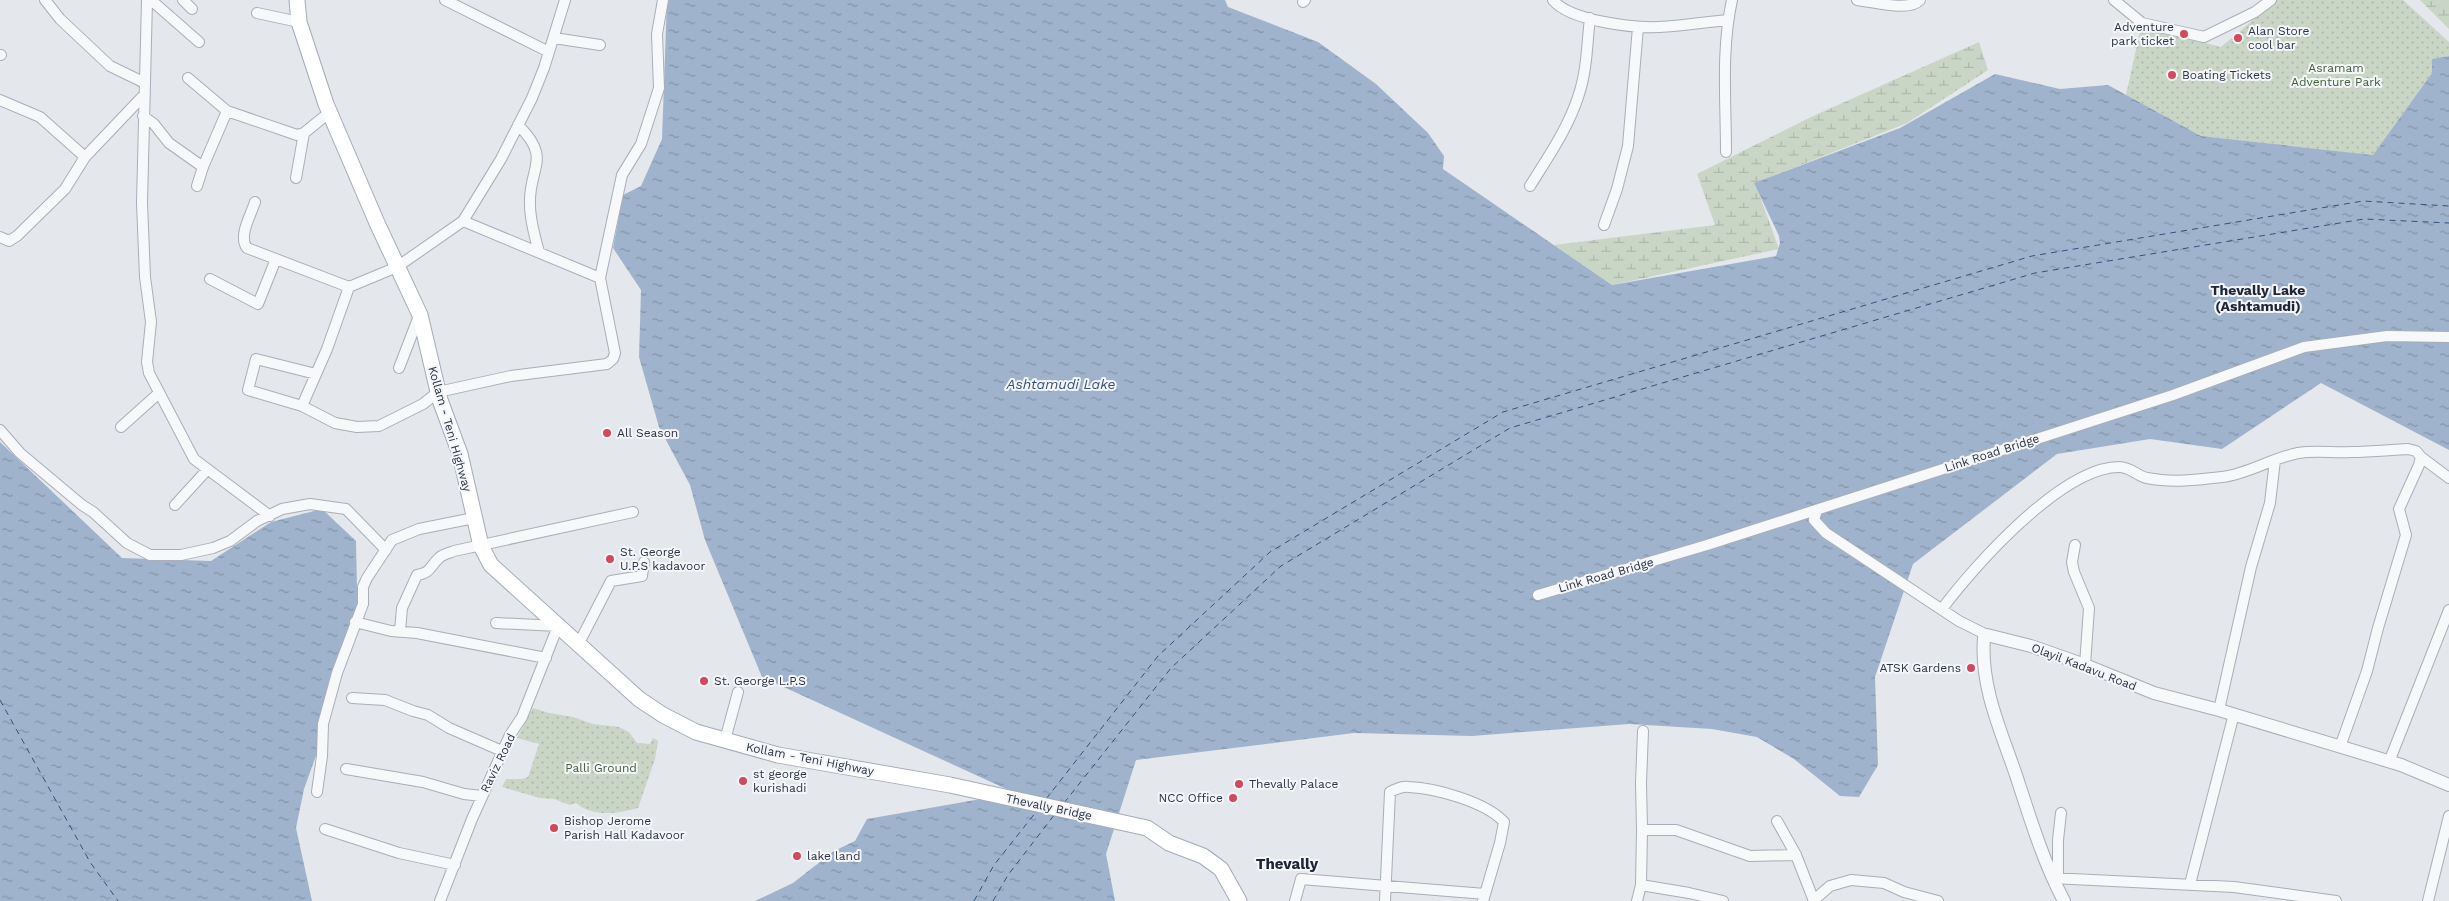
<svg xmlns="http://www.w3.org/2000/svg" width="2449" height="901" font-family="'Work Sans',sans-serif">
  <defs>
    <pattern id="wetland-marsh" width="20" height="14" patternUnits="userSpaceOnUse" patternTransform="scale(1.25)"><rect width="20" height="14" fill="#c9d6c5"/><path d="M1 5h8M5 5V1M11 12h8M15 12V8" fill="none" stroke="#adb8ab"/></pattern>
    <pattern id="park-dots" width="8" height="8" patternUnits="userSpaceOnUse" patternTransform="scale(1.25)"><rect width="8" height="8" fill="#c9d6c5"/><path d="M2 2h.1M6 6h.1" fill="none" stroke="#adb8ab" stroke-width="1.8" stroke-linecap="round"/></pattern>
    <pattern id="water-ripples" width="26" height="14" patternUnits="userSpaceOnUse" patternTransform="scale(1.25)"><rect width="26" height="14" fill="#9fb4cc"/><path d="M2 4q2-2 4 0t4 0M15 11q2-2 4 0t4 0" fill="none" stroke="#8293a7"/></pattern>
  </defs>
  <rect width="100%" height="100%" fill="#e4e7ec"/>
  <!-- wetland -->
  <path fill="url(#wetland-marsh)" d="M 2420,0 L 2449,0 L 2449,29 Z
    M 1979,42 L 1988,70 L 1907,123 L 1755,183 L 1779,249 L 1612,285 L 1554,245 L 1715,225 L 1697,174 L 1811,117 Z"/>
  <!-- park -->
  <path fill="url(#park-dots)" d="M 2277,0 L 2403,0 L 2449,42 L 2449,56 L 2432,59 L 2432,73 L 2373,155 L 2201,136 L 2126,95 L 2141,27 L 2221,47 Z
    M 533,708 L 549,713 L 573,717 L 593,724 L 619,727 L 629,732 L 637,743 L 650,744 L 653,738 L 658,741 L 655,759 L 638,808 C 616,814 593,817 576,803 L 570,805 L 554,799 L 540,798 L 502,787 L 506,779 L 522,779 L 528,777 L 539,744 L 517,738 Z"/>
  <!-- water -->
  <path fill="url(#water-ripples)" d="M 667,0 L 1225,0 L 1228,7 L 1318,42 L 1376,84 L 1428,133 L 1444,156 L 1443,169 L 1612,285 L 1776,256 L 1780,243 L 1779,236 L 1754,183 L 1900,128 L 1995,74 L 2060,89 L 2108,85 L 2201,136 L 2373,155 L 2432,73 L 2432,59 L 2449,56 L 2449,450 L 2321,383 L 2222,449 L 2150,439 L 2057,454 L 1913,564 L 1875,677 L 1878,765 L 1859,797 L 1840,796 L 1794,759 L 1757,737 L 1712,729 L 1629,724 L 1472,736 L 1354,733 L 1136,760 L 1106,854 L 1115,901 L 755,901 L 793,883 L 834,851 L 855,841 L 867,819 L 1015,793 L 762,677 L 705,540 L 690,485 L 659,427 L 639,357 L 641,290 L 613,248 L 623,195 L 641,186 L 662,139 Z
    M 0,442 L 122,558 L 211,561 L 271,522 L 322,509 L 356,541 L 357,589 L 361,603 L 330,677 L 319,724 L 317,753 L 304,789 L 296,828 L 312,901 L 0,901 Z"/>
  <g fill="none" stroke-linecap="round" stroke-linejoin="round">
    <!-- ferry -->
    <path stroke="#34527a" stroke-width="1" stroke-dasharray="6 5" stroke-linecap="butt" d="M 0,700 L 90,862 L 118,901
      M 1046,799 L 1158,656 L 1270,552 L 1503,412 L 2032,256 L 2363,201 L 2449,206
      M 1064,803 L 1171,668 L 1281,566 L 1510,428 L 2035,273 L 2364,219 L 2449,223
      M 974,901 L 994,865 L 1036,812
      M 993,901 L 1008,875 L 1055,814"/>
    <defs>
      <path id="minor" d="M 45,0 L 60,19 L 110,66 L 145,83
        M 147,0 L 142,203 L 145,277 L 151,322 L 147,362 L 149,373 L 194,459 L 270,516
        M 151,0 L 199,42
        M 183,0 L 192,9
        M 445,0 L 549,52
        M 1553,0 C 1570,21 1633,28 1659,27 C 1682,26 1705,22 1728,20
        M 1857,0 C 1873,2 1909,12 1920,0
        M 2114,0 L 2142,23 L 2204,37 L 2255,12 L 2271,0
        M 1303,2 L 1305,0
        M 257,13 L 299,22
        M 554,38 L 600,45
        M 0,55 L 1,55
        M 188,78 L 227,111
        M 0,100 L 40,117 L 85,157
        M 143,116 L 154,124 L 169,143 L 203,167 L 197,186
        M 518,125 C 553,159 528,168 530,205 C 530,221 535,237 539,252
        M 1726,152 C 1726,101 1721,50 1732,0
        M 203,167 L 227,111 L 297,135 L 304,133 L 330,112
        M 296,178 L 304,133
        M 1530,186 C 1548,157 1569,127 1579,94 C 1587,70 1587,43 1590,18
        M 255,202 C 251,215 238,236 247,248 L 349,287 L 397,267 L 463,221 L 501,159 L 532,98 L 544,68 L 565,0
        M 463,221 L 600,278
        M 1604,225 L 1617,189 L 1628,146 L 1638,27
        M 0,237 L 9,241 L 17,236 L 65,189 L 85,157 L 145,94
        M 210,279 L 258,304 L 276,259
        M 399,368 L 419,316
        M 316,374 L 256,359 L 248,390 L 302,406 L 335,423 L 357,427 L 379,426 L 423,404 L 438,392 L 511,376 L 607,364 L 613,359 L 615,353 L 600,278 L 622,175 L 641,144 L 659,88 L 657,34 L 663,0
        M 302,406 L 327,349 L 349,287
        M 121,427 L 159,393
        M 0,430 L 20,453 L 82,505 L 93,512 L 127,543 L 150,555 L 181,555 L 213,548 L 230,541 L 257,521 L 282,509 L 310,504 L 346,509 L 386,550
        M 2421,457 L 2449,478
        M 175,505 L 207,470
        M 1817,510 L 1814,520 L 1826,533 L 1959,621 L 1987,635
        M 2075,545 L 2072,562 L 2074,572 L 2089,608 L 2085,665
        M 1538,595 L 1707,545 L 2173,395 L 2304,347 L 2387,336 L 2449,337
        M 1942,609 C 1974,566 2062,467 2119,467 C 2131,467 2137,476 2147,478 C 2172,483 2197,480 2222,477 C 2248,474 2272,458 2298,453 C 2315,450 2334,453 2351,452 C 2370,452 2389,450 2408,449 L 2416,451 L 2421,457 L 2419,465 L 2399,509 L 2406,535 L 2378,628 L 2367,671 L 2340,747
        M 355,622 L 391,631 L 417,633 L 546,658
        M 400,631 L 402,608 L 417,575 C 431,573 430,566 439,558 C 443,554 450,553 454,551 L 633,512
        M 578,645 L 611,581 L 642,576 L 644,562
        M 352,698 L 385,700 L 413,711 L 428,715 L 449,728 L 502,751
        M 2219,710 L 2251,567 L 2270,503 L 2275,460
        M 725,740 L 738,692
        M 2389,762 L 2449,610
        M 346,769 L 423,782 L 464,794 L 482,796
        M 317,792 L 322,756 L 323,724 L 337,673 L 363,604 L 363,587 L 367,578 L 392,540 L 419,529 L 474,518
        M 1777,821 L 1796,855 L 1814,901
        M 325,829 L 399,853 L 455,865
        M 1642,830 L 1641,783 L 1643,731
        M 2052,878 L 2234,887 L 2336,901
        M 2058,878 L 2058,840 L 2061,813
        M 2190,884 L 2234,714
        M 1641,885 L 1689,893 L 1723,901
        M 1814,900 L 1830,886 L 1851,880 L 1884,883 L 1904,892 L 1938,901
        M 440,901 L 472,819 L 510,735 L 522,717 L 558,626 L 496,623
        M 1295,901 L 1301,879 L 1485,894
        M 1385,901 L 1390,792 C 1396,789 1402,786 1409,787 C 1435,788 1486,802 1504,822 L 1500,843 L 1483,901
        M 1637,901 L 1641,885 L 1642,830 L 1676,830 L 1750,856 L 1796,855
        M 2428,901 L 2449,816"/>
      <path id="tertiary" d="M 2064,901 C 2043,861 2030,818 2016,775 C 2001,731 1980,686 1984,638 L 1987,635 L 2031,646 L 2085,665 L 2154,693 L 2219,710 L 2401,765 L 2449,785"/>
      <path id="primary" d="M 297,0 L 299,22 L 326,104 L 377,223 L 420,315 L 440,400 L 460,454 L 481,546 L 491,565 L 639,699 L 663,715 L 696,732 L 778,755 L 950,785 L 1147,828 L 1169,843 L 1203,856 L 1221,869 L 1239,901"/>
    </defs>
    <!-- minor casing -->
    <use href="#minor" stroke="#a9aeb7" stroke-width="12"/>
    <!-- tertiary casing -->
    <use href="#tertiary" stroke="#a9aeb7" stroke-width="14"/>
    <!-- primary casing -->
    <use href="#primary" stroke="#a3abb8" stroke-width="17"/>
    <!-- minor -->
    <use href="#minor" stroke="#f7f8fa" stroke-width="10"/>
    <!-- tertiary -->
    <use href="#tertiary" stroke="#f7f8fa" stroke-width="12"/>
    <!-- primary -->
    <use href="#primary" stroke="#fff" stroke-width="15"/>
  </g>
  <!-- markers -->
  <g fill="#d1495b" stroke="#f4f6f9" stroke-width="2">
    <circle cx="2184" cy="34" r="5"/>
    <circle cx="2238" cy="38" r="5"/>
    <circle cx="2172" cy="75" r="5"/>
    <circle cx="607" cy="433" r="5"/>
    <circle cx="610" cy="559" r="5"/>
    <circle cx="1971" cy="668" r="5"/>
    <circle cx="704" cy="681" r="5"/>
    <circle cx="743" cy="781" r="5"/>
    <circle cx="1239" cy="784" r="5"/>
    <circle cx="1233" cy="798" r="5"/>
    <circle cx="554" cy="828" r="5"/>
    <circle cx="797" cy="856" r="5"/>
  </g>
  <g text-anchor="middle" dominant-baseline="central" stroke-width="4" stroke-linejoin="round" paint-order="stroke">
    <!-- poi labels -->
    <g font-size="12" fill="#2b3445" stroke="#f4f6f9" text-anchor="start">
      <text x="2174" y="27" text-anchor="end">Adventure<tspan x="2174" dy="14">park ticket</tspan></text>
      <text x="2248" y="31">Alan Store<tspan x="2248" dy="14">cool bar</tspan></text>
      <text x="2182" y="75">Boating Tickets</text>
      <text x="617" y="433">All Season</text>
      <text x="620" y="552">St. George<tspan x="620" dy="14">U.P.S kadavoor</tspan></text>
      <text x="1961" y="668" text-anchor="end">ATSK Gardens</text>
      <text x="714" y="681">St. George L.P.S</text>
      <text x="753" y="774">st george<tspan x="753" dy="14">kurishadi</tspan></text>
      <text x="1249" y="784">Thevally Palace</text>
      <text x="1223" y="798" text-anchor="end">NCC Office</text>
      <text x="564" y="821">Bishop Jerome<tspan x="564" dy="14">Parish Hall Kadavoor</tspan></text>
      <text x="807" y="856">lake land</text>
    </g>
    <!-- park labels -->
    <g font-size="12" fill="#3f6138" stroke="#f4f6f9">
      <text x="2336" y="68">Asramam<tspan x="2336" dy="14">Adventure Park</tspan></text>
      <text x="601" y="768">Palli Ground</text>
    </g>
    <!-- street labels -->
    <g font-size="12" fill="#2b3445" stroke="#f4f6f9">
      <text transform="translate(450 429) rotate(74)">Kollam - Teni Highway</text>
      <text transform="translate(1992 453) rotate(-18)">Link Road Bridge</text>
      <text transform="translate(1606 575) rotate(-16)">Link Road Bridge</text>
      <text transform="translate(2084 667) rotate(21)">Olayil Kadavu Road</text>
      <text transform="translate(810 759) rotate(11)">Kollam - Teni Highway</text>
      <text transform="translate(498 763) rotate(-64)">Raviz Road</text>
      <text transform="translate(1049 807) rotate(12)">Thevally Bridge</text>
    </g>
    <!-- neighbourhood labels -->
    <g font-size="14" font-weight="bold" fill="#1d2536" stroke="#f4f6f9">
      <text x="2258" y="290">Thevally Lake<tspan x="2258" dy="16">(Ashtamudi)</tspan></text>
    </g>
    <!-- water labels -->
    <g font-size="14" font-style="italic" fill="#34527a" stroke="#f4f6f9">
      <text x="1061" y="384">Ashtamudi Lake</text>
    </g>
    <!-- quarter labels -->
    <g font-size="15" font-weight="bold" fill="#1d2536" stroke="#f4f6f9">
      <text x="1287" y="864">Thevally</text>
    </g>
  </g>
</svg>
